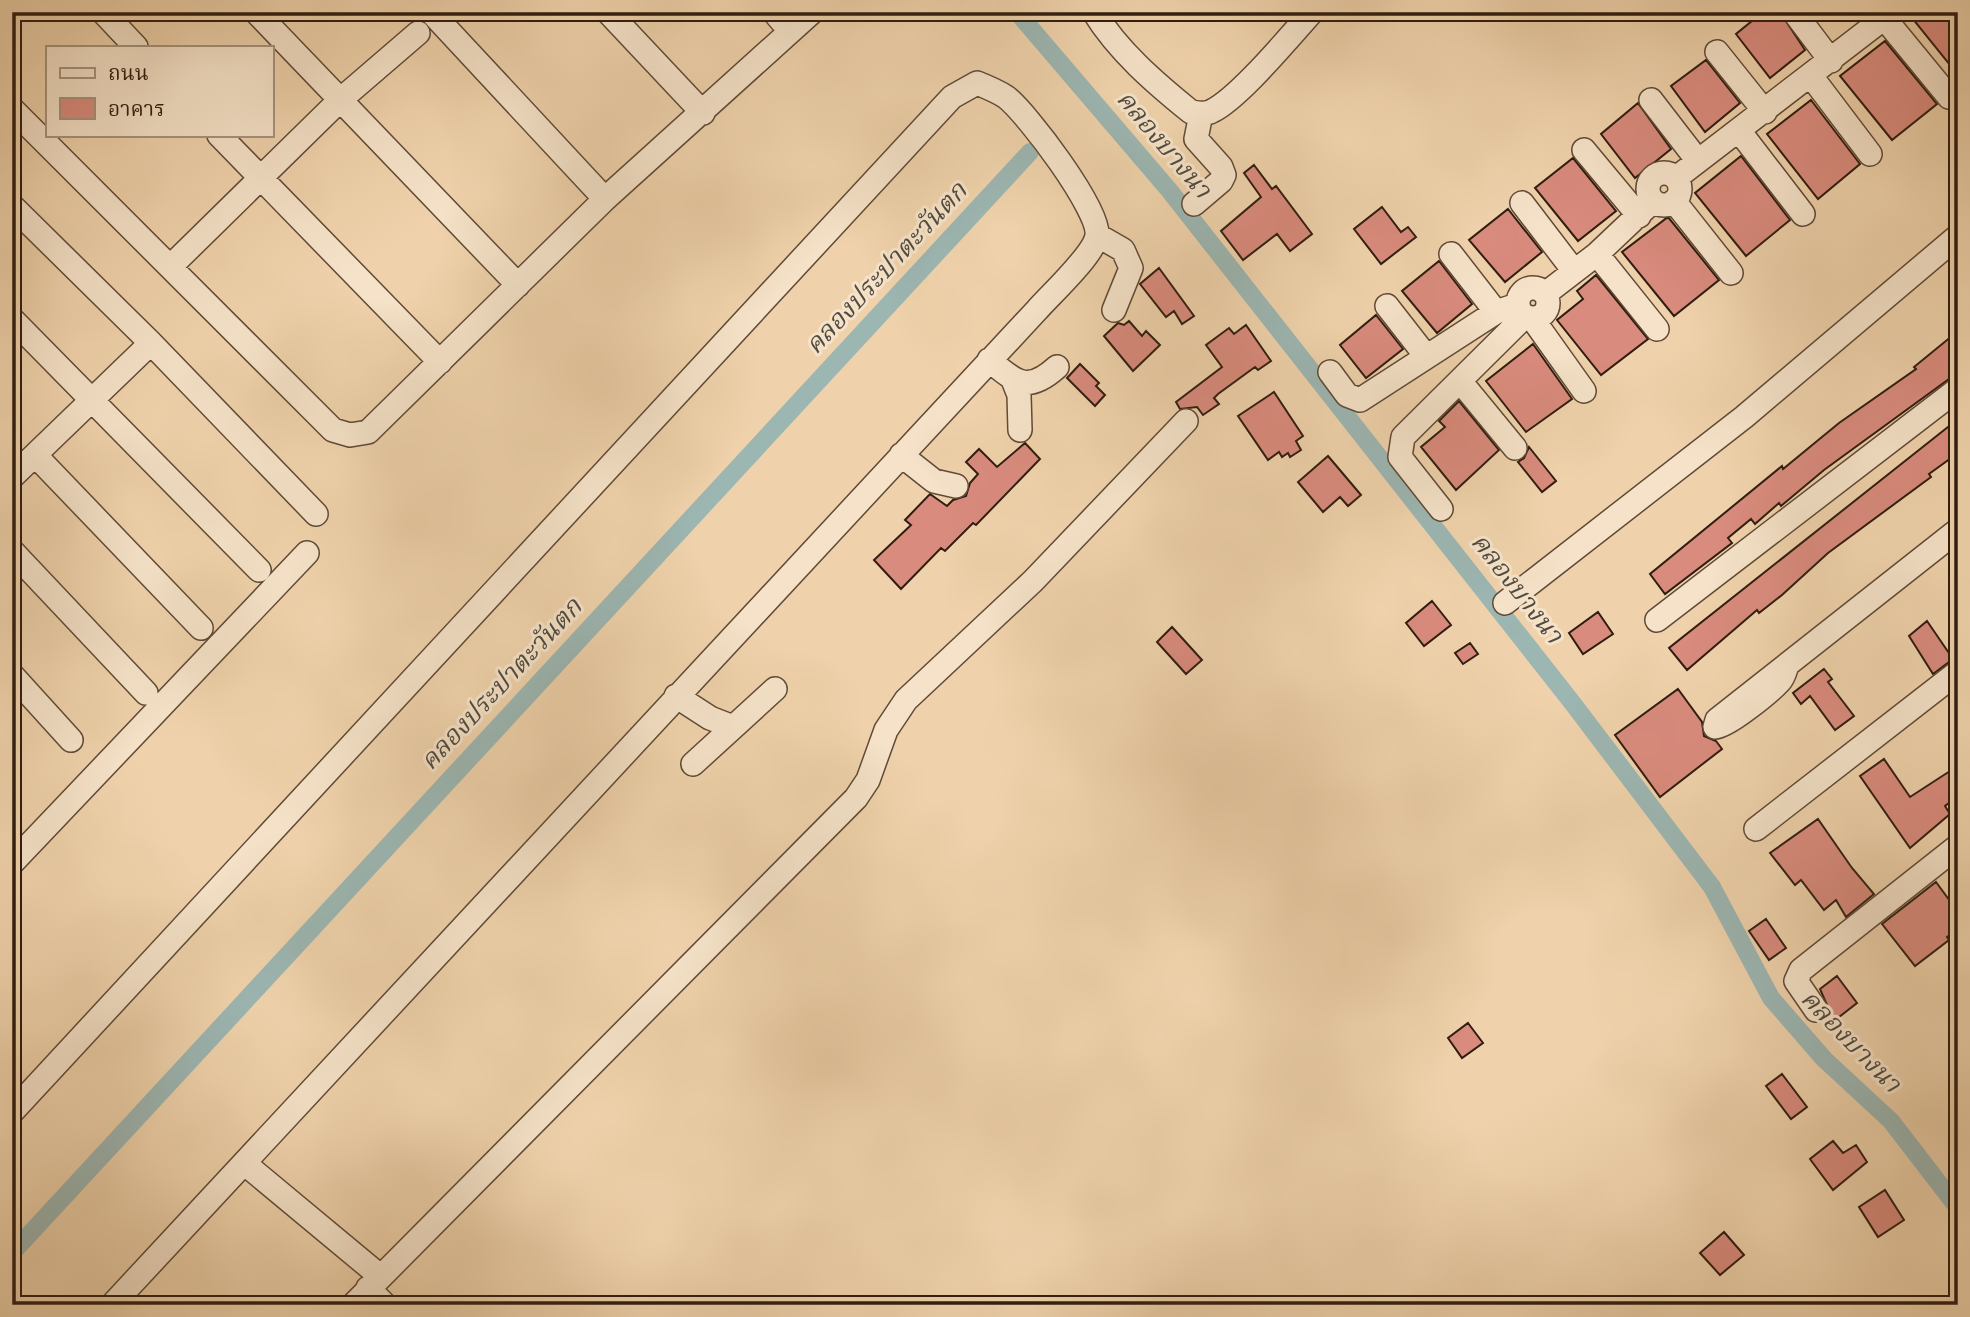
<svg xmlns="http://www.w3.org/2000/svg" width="1970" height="1317" font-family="Vollkorn,'Noto Serif Thai',serif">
  <rect width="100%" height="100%" fill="#efd2ab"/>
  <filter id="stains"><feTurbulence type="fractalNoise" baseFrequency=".00286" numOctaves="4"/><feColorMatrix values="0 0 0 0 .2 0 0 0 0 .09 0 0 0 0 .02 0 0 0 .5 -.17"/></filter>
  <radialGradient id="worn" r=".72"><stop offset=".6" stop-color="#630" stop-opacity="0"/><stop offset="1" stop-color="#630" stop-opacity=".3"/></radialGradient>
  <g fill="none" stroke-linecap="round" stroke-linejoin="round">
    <!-- canal -->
    <path stroke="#9cb6b2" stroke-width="18" d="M 1017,12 L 1169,190 L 1574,705 L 1712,887 L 1771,998 L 1824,1059 L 1891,1121 L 1958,1208
      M 12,1253 L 1030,152"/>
  </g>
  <!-- building -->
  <path fill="#d98b7d" stroke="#301d10" stroke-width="2" d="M 1763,12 L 1780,12 L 1805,50 L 1770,78 L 1736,34 Z
    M 1919,12 L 1958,12 L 1958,75 L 1912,18 Z
    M 1885,41 L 1937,104 L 1892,140 L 1840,76 Z
    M 1706,60 L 1740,103 L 1705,132 L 1671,86 Z
    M 1811,100 L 1860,164 L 1818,199 L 1767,134 Z
    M 1638,103 L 1671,149 L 1635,178 L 1601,134 Z
    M 1741,156 L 1790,220 L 1746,256 L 1695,193 Z
    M 1573,158 L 1616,211 L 1578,241 L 1535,188 Z
    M 1254,165 L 1272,189 L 1276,186 L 1312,234 L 1290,251 L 1277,234 L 1243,260 L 1221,231 L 1261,197 L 1244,173 Z
    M 1382,207 L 1401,232 L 1408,227 L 1416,237 L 1381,264 L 1354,229 Z
    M 1508,209 L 1542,252 L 1505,282 L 1469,240 Z
    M 1668,217 L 1719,280 L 1674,316 L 1622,252 Z
    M 1439,261 L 1472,304 L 1437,333 L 1402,291 Z
    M 1159,268 L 1194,316 L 1182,324 L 1174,311 L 1166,317 L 1140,284 Z
    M 1596,275 L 1648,339 L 1601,375 L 1557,320 L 1583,299 L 1577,291 Z
    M 1376,315 L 1403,349 L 1366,378 L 1340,345 Z
    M 1129,321 L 1142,336 L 1146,331 L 1160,345 L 1133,371 L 1104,336 L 1118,323 L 1124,325 Z
    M 1246,325 L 1271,361 L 1258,370 L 1255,367 L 1218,394 L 1214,398 L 1219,404 L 1203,415 L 1197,407 L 1180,409 L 1176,402 L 1222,367 L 1206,345 L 1229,328 L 1234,334 Z
    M 1958,331 L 1958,370 L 1953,376 L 1824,470 L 1781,506 L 1779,503 L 1755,524 L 1751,519 L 1728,538 L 1732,543 L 1665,594 L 1650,574 L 1782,466 L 1783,469 L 1839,423 L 1916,369 L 1914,367 Z
    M 1533,344 L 1572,399 L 1526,432 L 1486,381 Z
    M 1080,364 L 1099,383 L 1096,386 L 1105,395 L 1095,406 L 1067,378 Z
    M 1274,392 L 1303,436 L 1296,441 L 1301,450 L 1290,457 L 1288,453 L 1282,457 L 1279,452 L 1268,460 L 1238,416 Z
    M 1459,401 L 1499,450 L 1456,490 L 1421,447 L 1445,427 L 1439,421 Z
    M 1958,419 L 1958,453 L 1929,474 L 1931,477 L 1828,553 L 1782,595 L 1759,613 L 1757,610 L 1687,670 L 1669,648 Z
    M 1025,443 L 1040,459 L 976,525 L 973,523 L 945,551 L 941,548 L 901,589 L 874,560 L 911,525 L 905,520 L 930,494 L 947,506 L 953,500 L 966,496 L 970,483 L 978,474 L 966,462 L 979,449 L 997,467 Z
    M 1529,447 L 1556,481 L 1542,492 L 1518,462 L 1524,458 Z
    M 1328,456 L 1361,495 L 1348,506 L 1340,497 L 1323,512 L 1298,482 Z
    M 1432,601 L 1451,625 L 1424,646 L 1406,623 Z
    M 1598,612 L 1613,634 L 1583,654 L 1569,633 Z
    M 1927,621 L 1953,659 L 1933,674 L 1909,636 Z
    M 1172,627 L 1202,660 L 1186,674 L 1157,642 Z
    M 1470,643 L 1478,654 L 1463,664 L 1455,653 Z
    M 1824,669 L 1832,679 L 1828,682 L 1854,716 L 1835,730 L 1810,696 L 1801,704 L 1793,693 Z
    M 1678,689 L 1702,722 L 1704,736 L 1716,741 L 1722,749 L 1660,797 L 1615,735 Z
    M 1884,759 L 1910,797 L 1950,771 L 1958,782 L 1958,796 L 1945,806 L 1950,814 L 1910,848 L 1860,776 Z
    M 1818,819 L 1852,868 L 1874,894 L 1846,917 L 1836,900 L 1824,910 L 1801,880 L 1795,885 L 1770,853 Z
    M 1936,882 L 1958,912 L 1958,929 L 1947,937 L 1949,940 L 1915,966 L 1882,924 Z
    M 1766,919 L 1786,948 L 1769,960 L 1749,931 Z
    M 1837,976 L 1857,1003 L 1834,1021 L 1820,989 Z
    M 1468,1023 L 1483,1043 L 1462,1058 L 1448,1038 Z
    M 1782,1074 L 1807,1107 L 1791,1119 L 1766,1086 Z
    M 1833,1141 L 1843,1153 L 1856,1145 L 1867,1162 L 1833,1190 L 1810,1159 Z
    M 1885,1190 L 1904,1220 L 1878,1237 L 1859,1207 Z
    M 1724,1232 L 1744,1255 L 1720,1275 L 1700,1253 Z"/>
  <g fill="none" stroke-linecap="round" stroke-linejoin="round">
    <defs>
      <path id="minor" d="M 103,12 L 136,47
        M 256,12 L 518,285
        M 431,12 L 605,199
        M 608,12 L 703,113
        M 774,12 L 790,31
        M 1094,12 C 1118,51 1155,83 1191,112 C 1198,113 1205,115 1212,111 C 1239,98 1290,36 1312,12
        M 1794,12 L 1831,61
        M 1885,19 L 1949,97
        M 1717,52 L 1765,112
        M 1811,76 L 1870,154
        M 1651,100 L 1698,161
        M 12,109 L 333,430 L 350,435 L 368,432 L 605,199 L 812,12
        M 1740,132 L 1803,214
        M 219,135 L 440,362
        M 1584,150 L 1639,216
        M1648 189a16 16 0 1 1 32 0a16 16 0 1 1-32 0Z
        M 1676,178 L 1892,12
        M 1674,201 L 1731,273
        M 1522,203 L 1574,271
        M 1194,204 L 1221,181 L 1224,175 L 1221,167 L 1196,139 L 1201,114
        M 12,206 L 151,343 L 316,514
        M 1097,235 L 1123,250 L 1131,268 L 1114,310
        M 1451,254 L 1496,312
        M 1597,254 L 1657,329
        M 170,267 L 339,101 L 418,33
        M1518 303a15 15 0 1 1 30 0a15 15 0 1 1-30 0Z
        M 1545,294 L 1597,254 L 1653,201
        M 1387,306 L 1426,356
        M 1532,318 L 1584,391
        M 12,319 L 259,570
        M 989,360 C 1016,382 1027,394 1057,367
        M 1330,372 L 1347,395 L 1360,400 L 1496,312 L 1517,305
        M 1013,380 L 1019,395 L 1020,430
        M 1460,381 L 1515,448
        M 901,455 L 934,481 L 956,486
        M 36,456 L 201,628
        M 12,477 L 151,343
        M 1441,509 L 1400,457 L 1403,437 L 1525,316
        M 12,551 L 146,693
        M 1505,603 L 1744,417 L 1958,236
        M 1657,620 L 1958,389
        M 1787,665 C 1785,671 1784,677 1780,681 C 1771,691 1726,728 1715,727 L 1717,720 L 1958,530
        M 12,675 L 71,740
        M 676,696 L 710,718 L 733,727
        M 693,764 L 775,689
        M 1756,829 L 1958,672
        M 12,863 L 307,553
        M 1816,1010 L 1796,981 L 1801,970 L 1958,846
        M 12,1112 L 952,97 L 977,83 C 987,87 997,91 1006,97 C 1027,113 1100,210 1097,235 C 1095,254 1050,295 1037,310 L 112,1305
        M 244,1163 L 380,1276
        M 368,1288 L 385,1305
        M 353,1305 L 856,798 L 868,780 L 886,730 L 906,700 L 1033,581 L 1186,421"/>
    </defs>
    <!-- minor casing -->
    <use href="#minor" stroke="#604a37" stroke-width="26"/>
    <!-- minor -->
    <use href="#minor" stroke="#f5e2c8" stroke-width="23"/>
  </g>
  <g text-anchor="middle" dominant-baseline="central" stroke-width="6" stroke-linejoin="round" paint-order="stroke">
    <!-- water labels -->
    <g font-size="26" font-style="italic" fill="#504b41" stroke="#f5e2c8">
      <text transform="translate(1163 145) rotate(50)">คลองบางนา</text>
      <text transform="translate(887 269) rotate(-47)">คลองประปาตะวันตก</text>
      <text transform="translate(1516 589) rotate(52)">คลองบางนา</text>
      <text transform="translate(502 685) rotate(-47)">คลองประปาตะวันตก</text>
      <text transform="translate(1850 1042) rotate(46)">คลองบางนา</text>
    </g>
  </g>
  <!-- margin -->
  <rect width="1970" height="1317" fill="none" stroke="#efd2ab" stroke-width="42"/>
  <rect x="14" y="14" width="1942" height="1289" fill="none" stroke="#301d10" stroke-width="3.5"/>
  <rect x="21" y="21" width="1928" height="1275" fill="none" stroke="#301d10" stroke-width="2"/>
  <!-- legend -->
  <rect x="46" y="46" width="228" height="91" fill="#f5e2c8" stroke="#a6937e" stroke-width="2"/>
  <rect x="60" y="68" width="35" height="10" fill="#f5e2c8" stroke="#a6937e" stroke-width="2"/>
  <text x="108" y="80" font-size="21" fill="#301d10">ถนน</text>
  <rect x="60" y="98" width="35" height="21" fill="#d98b7d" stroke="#a6937e" stroke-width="2"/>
  <text x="108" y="116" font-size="21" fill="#301d10">อาคาร</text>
  <rect width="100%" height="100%" filter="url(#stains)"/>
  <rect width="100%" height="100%" fill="url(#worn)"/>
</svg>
